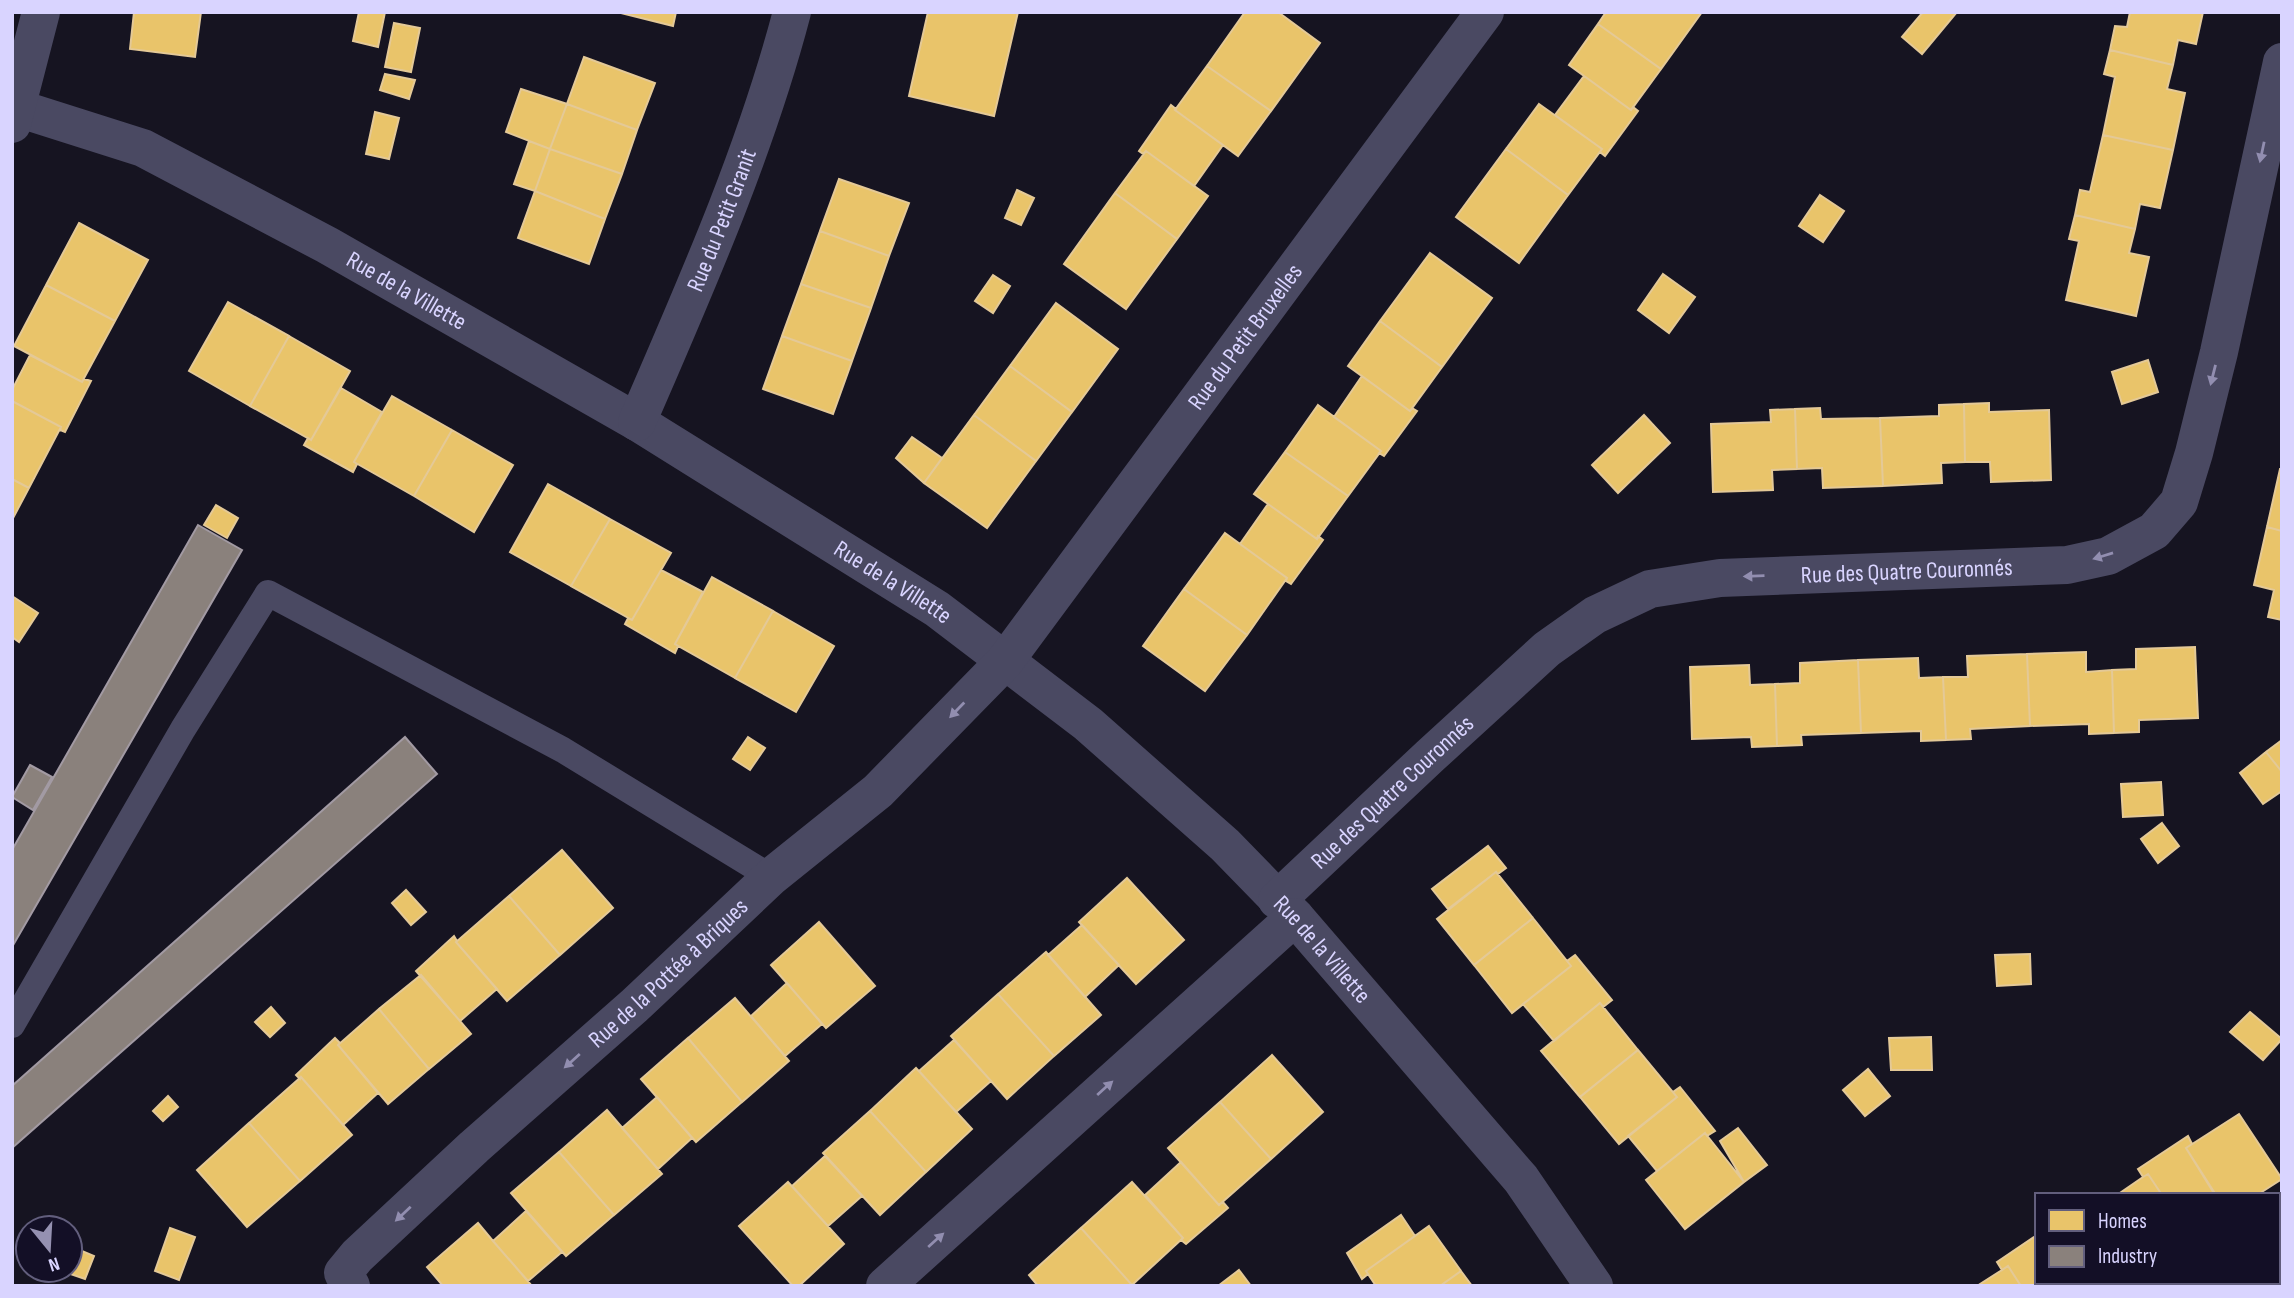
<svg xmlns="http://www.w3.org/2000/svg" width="2294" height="1298" font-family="'Sofia Sans Condensed',sans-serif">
  <rect width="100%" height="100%" fill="#161421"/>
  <!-- homes -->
  <path fill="#e9c46a" stroke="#e4c997" stroke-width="2" d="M 134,12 L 201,12 L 195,57 L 130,49 Z
    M 359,12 L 385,12 L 378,47 L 353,41 Z
    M 617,12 L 676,12 L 673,26 Z
    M 928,12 L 1018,12 L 994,116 L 909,96 Z
    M 1245,12 L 1278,12 L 1320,43 L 1271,111 L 1207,66 Z
    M 1606,12 L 1702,12 L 1661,69 L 1598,24 Z
    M 1923,12 L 1957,12 L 1922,54 L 1902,37 Z
    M 2130,12 L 2203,12 L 2196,44 L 2178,40 L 2173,65 L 2110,50 L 2115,26 L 2127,27 Z
    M 394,23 L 420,28 L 411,72 L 385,67 Z
    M 1598,24 L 1661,69 L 1631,110 L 1569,65 Z
    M 2110,50 L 2173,65 L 2167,89 L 2185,93 L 2173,150 L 2103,135 L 2115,77 L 2104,74 Z
    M 584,57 L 655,83 L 637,130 L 567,104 Z
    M 1207,66 L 1271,111 L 1238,156 L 1175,110 Z
    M 385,74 L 415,80 L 409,99 L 380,90 Z
    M 1584,76 L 1631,110 L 1633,107 L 1638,111 L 1605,156 L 1600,152 L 1602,149 L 1555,115 Z
    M 521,89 L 567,104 L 550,149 L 506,132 Z
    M 567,104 L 637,130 L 622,174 L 550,149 Z
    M 1539,104 L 1602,149 L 1568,195 L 1506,149 Z
    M 1171,105 L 1176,109 L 1175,110 L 1223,145 L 1194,186 L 1146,151 L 1143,154 L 1139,151 Z
    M 375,112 L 399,118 L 389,159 L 366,154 Z
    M 2103,135 L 2173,150 L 2160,208 L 2140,204 L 2135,229 L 2075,215 L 2080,190 L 2090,192 Z
    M 529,141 L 550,149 L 535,191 L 514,184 Z
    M 550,149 L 622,174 L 605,219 L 535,191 Z
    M 1506,149 L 1568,195 L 1519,263 L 1456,217 Z
    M 1146,151 L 1208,196 L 1177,239 L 1115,193 Z
    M 839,179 L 909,203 L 889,256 L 820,231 Z
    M 1017,190 L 1034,198 L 1021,225 L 1005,218 Z
    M 535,191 L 605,219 L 589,264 L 518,238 Z
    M 1115,193 L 1177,239 L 1126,309 L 1064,264 Z
    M 1820,195 L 1844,211 L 1823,242 L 1799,226 Z
    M 2075,215 L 2135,229 L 2129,253 L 2149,257 L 2136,316 L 2066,300 L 2079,241 L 2069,239 Z
    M 79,223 L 148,260 L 115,321 L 46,285 Z
    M 820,231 L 889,256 L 871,308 L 801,284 Z
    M 1430,253 L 1492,298 L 1442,367 L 1380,321 Z
    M 1663,274 L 1695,297 L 1669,333 L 1638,310 Z
    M 993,275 L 1010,286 L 993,313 L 975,301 Z
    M 801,284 L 871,308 L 852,361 L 782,336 Z
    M 46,285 L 115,321 L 82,382 L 14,346 Z
    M 228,302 L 289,336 L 250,406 L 189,371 Z
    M 1056,303 L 1118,349 L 1072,412 L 1010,366 Z
    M 1380,321 L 1442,367 L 1410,411 L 1348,366 Z
    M 289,336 L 350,371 L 311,440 L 250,406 Z
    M 782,336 L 852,361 L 833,414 L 763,389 Z
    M 30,355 L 82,382 L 84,379 L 91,381 L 65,432 L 60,430 L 61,427 L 12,401 L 12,390 Z
    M 2148,360 L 2158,392 L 2122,404 L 2112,372 Z
    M 1010,366 L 1072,412 L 1036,461 L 974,415 Z
    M 1362,376 L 1410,411 L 1412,408 L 1417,411 L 1384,456 L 1379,453 L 1381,451 L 1334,417 Z
    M 341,388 L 382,412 L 354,462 L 357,464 L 353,472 L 304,445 L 308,438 L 311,440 Z
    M 392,396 L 452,430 L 414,496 L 354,462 Z
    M 12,401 L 61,427 L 29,488 L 12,479 Z
    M 1989,403 L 1989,412 L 2049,410 L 2051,480 L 1991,482 L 1990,462 L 1965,462 L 1964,404 Z
    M 1964,404 L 1965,462 L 1941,463 L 1942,483 L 1883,486 L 1880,418 L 1939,416 L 1939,405 Z
    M 1318,405 L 1381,451 L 1348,496 L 1285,452 Z
    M 1820,408 L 1821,419 L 1880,418 L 1883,486 L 1823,488 L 1822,468 L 1797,469 L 1795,409 Z
    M 1795,409 L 1797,469 L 1772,470 L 1773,490 L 1713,492 L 1711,424 L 1771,422 L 1770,410 Z
    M 974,415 L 1036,461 L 987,528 L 924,483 Z
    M 1644,415 L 1670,443 L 1618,493 L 1592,465 Z
    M 452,430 L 513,465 L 474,532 L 414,496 Z
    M 912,437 L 942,458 L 924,483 L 896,458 Z
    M 1285,452 L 1348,496 L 1317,539 L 1254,494 Z
    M 2280,469 L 2282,469 L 2282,531 L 2267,527 Z
    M 12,479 L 29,488 L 12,520 Z
    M 548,484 L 610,519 L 571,586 L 510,552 Z
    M 1268,504 L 1317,539 L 1318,536 L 1323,540 L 1291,584 L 1286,581 L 1287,578 L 1240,544 Z
    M 216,505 L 238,518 L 227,538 L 204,525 Z
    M 610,519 L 671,553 L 632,620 L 571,586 Z
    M 2267,527 L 2282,531 L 2282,620 L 2268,617 L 2274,590 L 2254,585 Z
    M 1225,533 L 1287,578 L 1247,635 L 1184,589 Z
    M 661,570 L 703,592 L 675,644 L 678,646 L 675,653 L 625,624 L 628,618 L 632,620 Z
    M 712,577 L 773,611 L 735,678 L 675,644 Z
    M 1184,589 L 1247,635 L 1205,691 L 1143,646 Z
    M 12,596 L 38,613 L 19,642 L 12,637 Z
    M 773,611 L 834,646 L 796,712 L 735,678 Z
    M 2195,647 L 2198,718 L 2139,720 L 2139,732 L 2114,733 L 2112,670 L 2136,669 L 2136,649 Z
    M 2086,652 L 2086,672 L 2112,670 L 2114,733 L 2089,734 L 2089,724 L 2030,726 L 2027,654 Z
    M 2027,654 L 2030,726 L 1970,729 L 1971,739 L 1946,740 L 1943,677 L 1968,677 L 1967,656 Z
    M 1918,658 L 1919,678 L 1943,677 L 1946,740 L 1921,741 L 1921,731 L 1861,733 L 1858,660 Z
    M 1858,660 L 1861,733 L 1801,735 L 1802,745 L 1777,746 L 1775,684 L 1800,683 L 1800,663 Z
    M 1749,665 L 1750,685 L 1775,684 L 1777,746 L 1752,747 L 1751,737 L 1692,739 L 1690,667 Z
    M 748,737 L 765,748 L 750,770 L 733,759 Z
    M 2282,740 L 2282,772 L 2266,752 Z
    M 2266,752 L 2282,772 L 2282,791 L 2263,804 L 2240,773 Z
    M 2161,782 L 2163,815 L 2123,817 L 2121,784 Z
    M 2162,823 L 2179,846 L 2158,863 L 2141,839 Z
    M 1488,846 L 1506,868 L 1498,874 L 1496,872 L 1448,909 L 1432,889 Z
    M 562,850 L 613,908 L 560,955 L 509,896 Z
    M 1496,872 L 1533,918 L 1474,965 L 1437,919 Z
    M 1127,878 L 1184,940 L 1136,984 L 1079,922 Z
    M 406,890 L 426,912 L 411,925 L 392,903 Z
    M 509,896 L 560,955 L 507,1001 L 456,942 Z
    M 1533,918 L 1571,966 L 1512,1013 L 1474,965 Z
    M 819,922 L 875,986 L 826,1028 L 771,965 Z
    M 1082,925 L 1119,965 L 1085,997 L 1048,955 Z
    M 454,936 L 457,941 L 456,942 L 497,989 L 460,1021 L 416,971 Z
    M 1046,952 L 1101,1015 L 1054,1056 L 998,994 Z
    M 2030,954 L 2031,984 L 1997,986 L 1995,955 Z
    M 1575,955 L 1612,1000 L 1603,1007 L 1600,1003 L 1554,1041 L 1523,1004 L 1571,966 L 1567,961 Z
    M 421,975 L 471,1034 L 429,1069 L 379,1009 Z
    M 787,983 L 822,1024 L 785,1056 L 751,1016 Z
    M 998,994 L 1054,1056 L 1007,1099 L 951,1036 Z
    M 735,998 L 789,1061 L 742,1102 L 688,1038 Z
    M 1600,1003 L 1638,1050 L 1580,1097 L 1541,1051 Z
    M 271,1007 L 285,1023 L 270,1037 L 255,1022 Z
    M 379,1009 L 429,1069 L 388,1104 L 338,1045 Z
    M 2250,1012 L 2282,1039 L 2263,1060 L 2230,1032 Z
    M 1931,1037 L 1932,1070 L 1891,1070 L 1889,1038 Z
    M 335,1038 L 340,1043 L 338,1045 L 378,1093 L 343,1125 L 301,1077 L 300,1079 L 296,1075 Z
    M 688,1038 L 742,1102 L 696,1142 L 641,1079 Z
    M 954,1040 L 991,1081 L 956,1112 L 919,1071 Z
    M 1638,1050 L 1677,1097 L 1619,1144 L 1580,1097 Z
    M 1272,1055 L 1323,1112 L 1271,1159 L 1220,1102 Z
    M 916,1068 L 972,1129 L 926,1172 L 870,1111 Z
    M 1868,1069 L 1890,1096 L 1865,1116 L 1843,1090 Z
    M 301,1077 L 352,1135 L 300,1181 L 249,1123 Z
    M 1680,1087 L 1715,1131 L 1707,1136 L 1705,1133 L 1657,1171 L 1628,1136 L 1677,1097 L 1673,1092 Z
    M 168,1096 L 178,1107 L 163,1121 L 153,1111 Z
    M 657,1097 L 692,1138 L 658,1169 L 622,1128 Z
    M 1220,1102 L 1271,1159 L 1219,1205 L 1168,1148 Z
    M 607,1110 L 662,1174 L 614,1215 L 559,1152 Z
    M 870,1111 L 926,1172 L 880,1215 L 823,1153 Z
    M 2239,1114 L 2282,1179 L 2257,1195 L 2216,1195 L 2186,1148 Z
    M 249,1123 L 300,1181 L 247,1227 L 197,1170 Z
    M 1738,1128 L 1767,1165 L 1744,1182 L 1720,1141 Z
    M 1705,1133 L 1744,1182 L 1685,1229 L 1646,1180 Z
    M 2188,1136 L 2192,1144 L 2186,1148 L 2215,1195 L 2162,1195 L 2148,1174 L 2143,1177 L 2138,1169 Z
    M 559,1152 L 614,1215 L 566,1256 L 511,1193 Z
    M 825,1156 L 862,1196 L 828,1226 L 792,1186 Z
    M 1181,1162 L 1219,1205 L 1223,1202 L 1228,1208 L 1186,1244 L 1181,1240 L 1183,1238 L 1145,1195 Z
    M 2148,1174 L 2162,1195 L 2117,1195 L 2143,1177 Z
    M 788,1182 L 844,1244 L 799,1286 L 793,1286 L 739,1226 Z
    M 1132,1182 L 1183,1238 L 1132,1285 L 1081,1228 Z
    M 526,1211 L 562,1252 L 528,1281 L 493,1241 Z
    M 1401,1215 L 1415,1236 L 1366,1271 L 1368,1274 L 1362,1279 L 1347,1253 Z
    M 478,1223 L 493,1241 L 532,1286 L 443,1286 L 427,1267 Z
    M 1429,1226 L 1461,1271 L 1440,1286 L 1376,1286 L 1366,1271 Z
    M 170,1228 L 195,1237 L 179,1280 L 155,1271 Z
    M 1081,1228 L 1132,1285 L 1131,1286 L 1038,1286 L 1029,1275 Z
    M 2037,1235 L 2037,1282 L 2074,1282 L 2076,1285 L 2021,1286 L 2008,1266 L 2002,1270 L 1997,1262 Z
    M 70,1246 L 94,1256 L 85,1279 L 59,1270 L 70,1270 Z
    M 2008,1266 L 2021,1286 L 1977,1286 L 2002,1270 Z
    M 1239,1270 L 1251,1286 L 1218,1286 Z
    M 1461,1271 L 1472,1286 L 1440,1286 Z
    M 2074,1282 L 2123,1282 L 2118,1286 L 2077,1286 Z"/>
  <!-- industry -->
  <path fill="#8a817c" stroke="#a29aa3" stroke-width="2" d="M 198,525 L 242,550 L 12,947 L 12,850 Z
    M 405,737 L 437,774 L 12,1148 L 12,1086 Z
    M 30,765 L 52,777 L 33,810 L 12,797 Z"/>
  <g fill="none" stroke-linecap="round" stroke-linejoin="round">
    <!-- lane -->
    <path stroke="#4a4962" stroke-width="26" d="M 12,1025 L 183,729 L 268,593 L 563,750 L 771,877"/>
    <!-- street -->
    <g stroke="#4a4962" stroke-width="38">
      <path id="s1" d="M 17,108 L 143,148 L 327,245 L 637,422 L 937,609 L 1088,724 L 1225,845 L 1295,917 L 1521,1179 L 1594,1286"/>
      <path d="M 12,124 L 41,12"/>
      <path id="s2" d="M 637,422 C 695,288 755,153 792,12"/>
      <path id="s3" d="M 1277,900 L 1430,756 L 1547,649 L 1595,615 L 1650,589 L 1720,578 L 2067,565 L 2108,556 L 2154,531 L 2179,502 L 2194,453 L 2219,352 L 2282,62"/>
      <path id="s4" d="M 351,1286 L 343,1273 L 357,1256 L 474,1147 L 634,1006 L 771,877 L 878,791 L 1005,661 L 1485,12"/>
      <path d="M 885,1286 L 1295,917"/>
    </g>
  </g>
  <!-- one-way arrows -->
  <defs><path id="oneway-solid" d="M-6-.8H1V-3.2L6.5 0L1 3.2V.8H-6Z" transform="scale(1.75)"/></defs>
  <g fill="#928eb0">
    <use href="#oneway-solid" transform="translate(2262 152) rotate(102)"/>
    <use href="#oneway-solid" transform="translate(2213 375) rotate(104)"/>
    <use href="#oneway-solid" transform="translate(2103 556) rotate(163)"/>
    <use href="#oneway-solid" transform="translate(1754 576) rotate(178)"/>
    <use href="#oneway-solid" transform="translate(957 710) rotate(134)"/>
    <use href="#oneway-solid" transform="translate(572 1061) rotate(138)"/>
    <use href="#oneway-solid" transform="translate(1105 1088) rotate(-42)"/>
    <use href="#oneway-solid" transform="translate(403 1214) rotate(137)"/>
    <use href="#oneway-solid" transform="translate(936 1240) rotate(-42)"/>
  </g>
  <g text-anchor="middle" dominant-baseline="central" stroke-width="7" stroke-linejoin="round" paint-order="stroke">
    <!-- street labels -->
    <g font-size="24" fill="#d9d4ff" stroke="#130f26">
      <text stroke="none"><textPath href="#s2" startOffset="219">Rue du Petit Granit</textPath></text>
      <text stroke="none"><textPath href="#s1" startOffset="432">Rue de la Villette</textPath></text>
      <text stroke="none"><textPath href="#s4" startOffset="1321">Rue du Petit Bruxelles</textPath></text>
      <text stroke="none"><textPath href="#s3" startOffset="746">Rue des Quatre Couronnés</textPath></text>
      <text stroke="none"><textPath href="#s1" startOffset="999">Rue de la Villette</textPath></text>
      <text stroke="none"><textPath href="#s3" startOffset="158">Rue des Quatre Couronnés</textPath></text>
      <text stroke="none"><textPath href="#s1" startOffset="1566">Rue de la Villette</textPath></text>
      <text stroke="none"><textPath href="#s4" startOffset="458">Rue de la Pottée à Briques</textPath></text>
    </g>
  </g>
  <!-- border -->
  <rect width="2294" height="1298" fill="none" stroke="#d9d4ff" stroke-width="28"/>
  <!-- legend -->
  <rect x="2035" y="1193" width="245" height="91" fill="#130f26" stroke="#625e7d" stroke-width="2"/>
  <rect x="2049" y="1210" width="35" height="21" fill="#e9c46a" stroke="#625e7d" stroke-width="2"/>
  <text x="2098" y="1228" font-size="21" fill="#d9d4ff">Homes</text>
  <rect x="2049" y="1246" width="35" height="21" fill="#8a817c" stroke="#625e7d" stroke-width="2"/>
  <text x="2098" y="1263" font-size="21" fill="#d9d4ff">Industry</text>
  <!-- north arrow -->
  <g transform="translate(49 1249) rotate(162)"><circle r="33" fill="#130f26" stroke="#625e7d" stroke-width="2"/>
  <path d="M0-5L12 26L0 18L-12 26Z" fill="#9591b1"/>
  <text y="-10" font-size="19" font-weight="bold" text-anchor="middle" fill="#d9d4ff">N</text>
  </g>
</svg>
